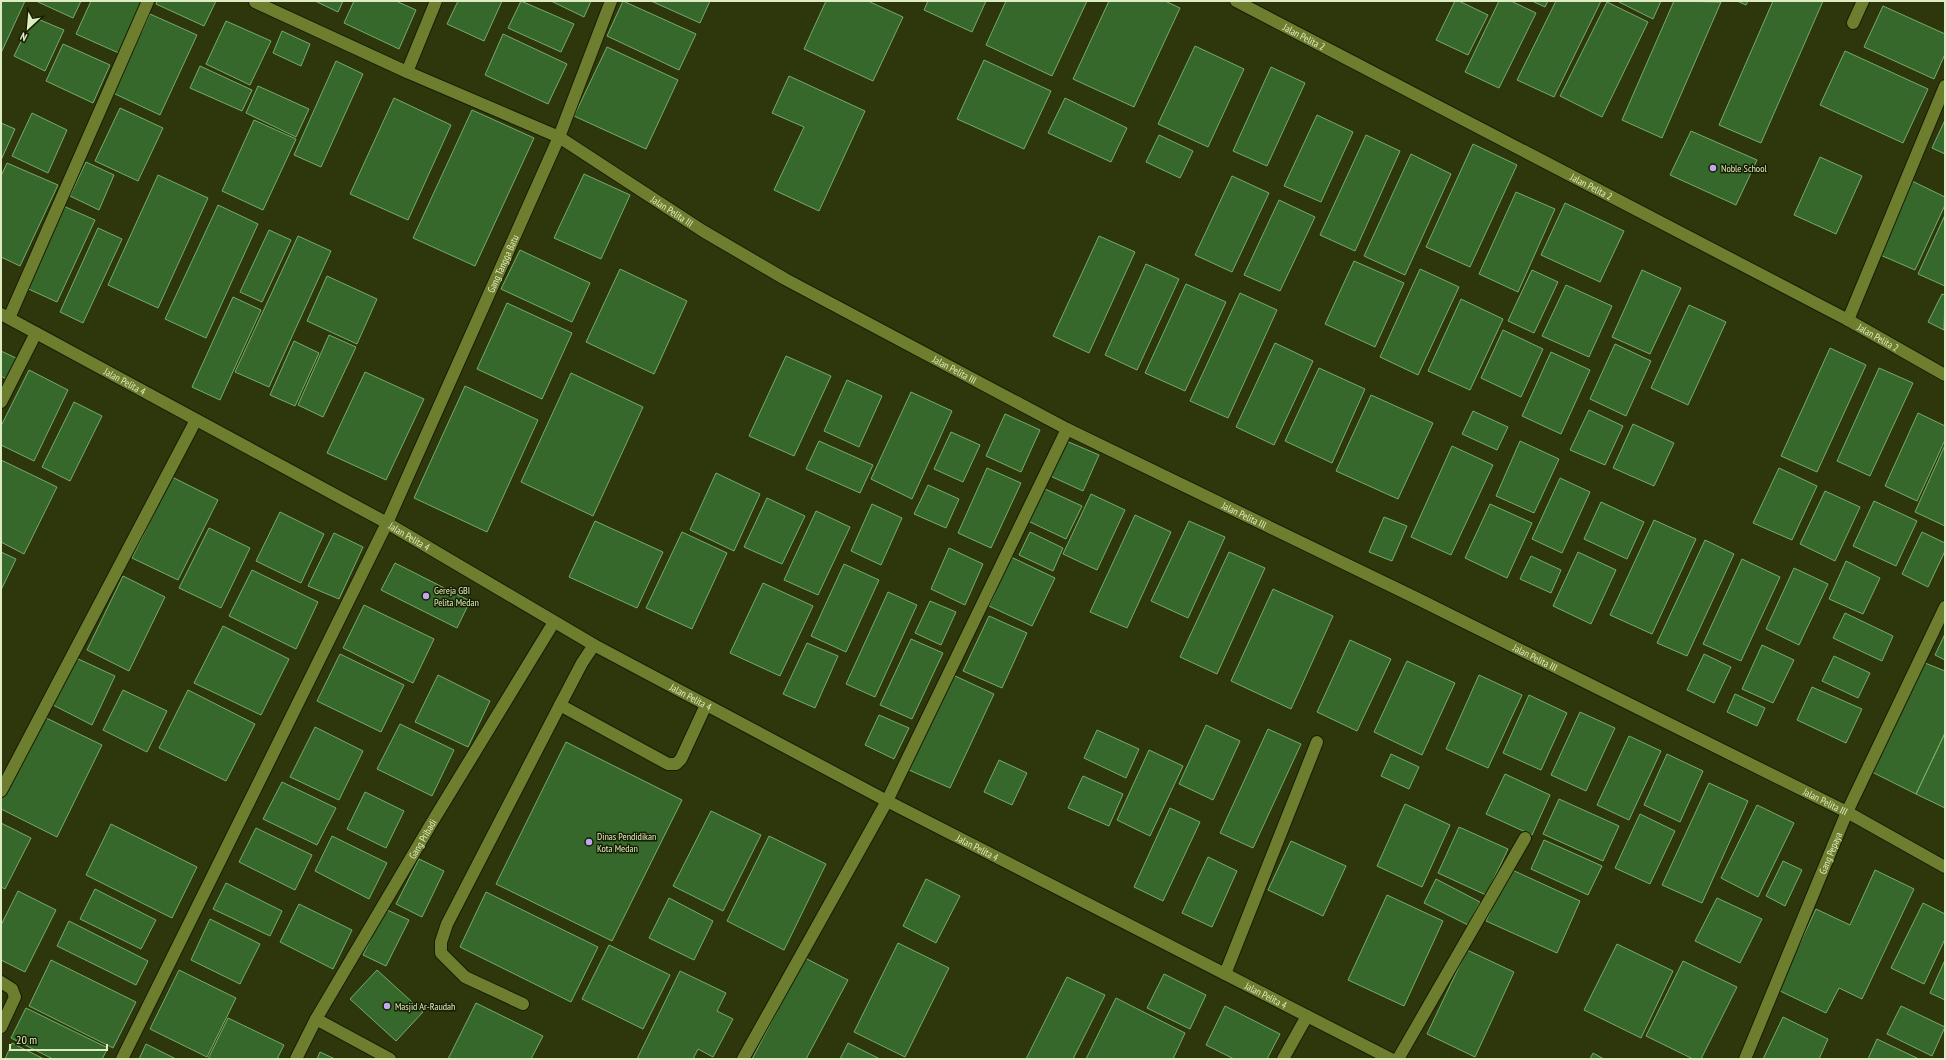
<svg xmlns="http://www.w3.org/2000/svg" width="1946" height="1060" font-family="'PT Sans Narrow',sans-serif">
  <rect width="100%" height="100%" fill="#2e370c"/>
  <!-- building -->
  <path fill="#35682a" stroke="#76ab6b" d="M 1,1 L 25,1 L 1,53 Z
    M 36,1 L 81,1 L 73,18 Z
    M 91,1 L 145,1 L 121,54 L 76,34 Z
    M 157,1 L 216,1 L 204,26 L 156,4 Z
    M 315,1 L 343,1 L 338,12 Z
    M 354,1 L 396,1 L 416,10 L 399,49 L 344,23 Z
    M 458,1 L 502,1 L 484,41 L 447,24 Z
    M 521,1 L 574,24 L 561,52 L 508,28 Z
    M 551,1 L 591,1 L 584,17 Z
    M 623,1 L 696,34 L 679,70 L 607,36 Z
    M 651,1 L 710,1 L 700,23 Z
    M 826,1 L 868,1 L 903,17 L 873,81 L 804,49 Z
    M 928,1 L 986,1 L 972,32 L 924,10 Z
    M 1006,1 L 1087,1 L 1052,76 L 986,45 Z
    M 1109,1 L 1165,1 L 1180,8 L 1134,107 L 1073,79 Z
    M 1455,1 L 1459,1 L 1488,15 L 1468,55 L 1436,40 Z
    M 1499,1 L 1511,1 L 1536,13 L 1499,88 L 1465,72 Z
    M 1532,1 L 1548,1 L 1545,7 Z
    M 1556,1 L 1601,1 L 1554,97 L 1517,80 Z
    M 1617,1 L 1661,1 L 1653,19 Z
    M 1674,1 L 1721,2 L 1662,138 L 1622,120 Z
    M 1737,1 L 1748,1 L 1746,5 Z
    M 1773,1 L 1823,1 L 1761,143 L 1719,125 Z
    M 1607,2 L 1648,22 L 1602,117 L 1560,96 Z
    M 1883,6 L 1945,34 L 1945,54 L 1934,79 L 1864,47 Z
    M 150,14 L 197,35 L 160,115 L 113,93 Z
    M 33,17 L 64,30 L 45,71 L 14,56 Z
    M 226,21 L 271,41 L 250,85 L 206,64 Z
    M 282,31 L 310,44 L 301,66 L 273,53 Z
    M 503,34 L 567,64 L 548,104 L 485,75 Z
    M 63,44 L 110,65 L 93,103 L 46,81 Z
    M 1195,46 L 1244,69 L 1208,147 L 1158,124 Z
    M 607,47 L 678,80 L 646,149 L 574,116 Z
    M 1845,51 L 1928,89 L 1903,143 L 1820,105 Z
    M 984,60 L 1051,91 L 1024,149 L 957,119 Z
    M 336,61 L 363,74 L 321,167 L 294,155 Z
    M 200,66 L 252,90 L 242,111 L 190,88 Z
    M 1271,67 L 1305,83 L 1267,166 L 1233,151 Z
    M 789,76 L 865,111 L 819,211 L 774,190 L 804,127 L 772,113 Z
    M 258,86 L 309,109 L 296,137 L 246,113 Z
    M 394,98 L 451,125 L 408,220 L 350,194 Z
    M 1065,98 L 1127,128 L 1111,162 L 1048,133 Z
    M 120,108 L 163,128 L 138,181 L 95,161 Z
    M 472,110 L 534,138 L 475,266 L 413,238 Z
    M 32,113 L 67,130 L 48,173 L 12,156 Z
    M 1317,115 L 1353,132 L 1321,202 L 1284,186 Z
    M 254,120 L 296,139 L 263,210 L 222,191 Z
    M 1945,120 L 1945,154 L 1932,148 Z
    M 1,123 L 15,129 L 1,160 Z
    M 1691,131 L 1757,160 L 1736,205 L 1670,175 Z
    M 1159,135 L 1193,151 L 1180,178 L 1146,162 Z
    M 1366,135 L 1400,151 L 1355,251 L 1320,235 Z
    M 1473,144 L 1517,165 L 1470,267 L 1426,247 Z
    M 1411,154 L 1451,174 L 1405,275 L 1364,256 Z
    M 1820,157 L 1862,176 L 1836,234 L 1794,215 Z
    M 86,162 L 114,175 L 99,210 L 70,196 Z
    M 7,163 L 58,185 L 20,266 L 1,257 L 1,176 Z
    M 584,174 L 630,195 L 601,259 L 554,238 Z
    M 158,175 L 208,198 L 158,308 L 108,285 Z
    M 1232,176 L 1269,193 L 1232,272 L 1195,255 Z
    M 1912,181 L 1945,197 L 1945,205 L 1915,270 L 1878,254 Z
    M 1516,192 L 1555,209 L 1518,292 L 1479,274 Z
    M 1279,200 L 1315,217 L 1280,291 L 1244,275 Z
    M 1565,203 L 1624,231 L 1600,282 L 1541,255 Z
    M 61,205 L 95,220 L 57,302 L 24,287 Z
    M 218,205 L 258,224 L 206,338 L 165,319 Z
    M 1945,215 L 1945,286 L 1918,274 Z
    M 98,228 L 122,239 L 83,323 L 60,312 Z
    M 269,230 L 291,240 L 262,302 L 240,292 Z
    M 298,236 L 331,251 L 269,387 L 235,372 Z
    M 1099,236 L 1135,252 L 1089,353 L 1053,336 Z
    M 520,250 L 590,283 L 572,322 L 501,289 Z
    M 1354,261 L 1404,283 L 1375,347 L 1325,324 Z
    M 1146,264 L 1179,279 L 1137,370 L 1105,355 Z
    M 620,269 L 687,301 L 654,374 L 586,342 Z
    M 1420,269 L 1459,287 L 1418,375 L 1380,357 Z
    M 1532,270 L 1558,282 L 1534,333 L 1508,321 Z
    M 1642,270 L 1681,288 L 1650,354 L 1612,337 Z
    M 327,276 L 377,299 L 357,344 L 307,321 Z
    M 1186,284 L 1226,302 L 1185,391 L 1145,373 Z
    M 1566,285 L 1612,306 L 1589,357 L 1542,336 Z
    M 1240,293 L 1277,310 L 1228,418 L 1190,401 Z
    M 1942,294 L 1945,295 L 1944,330 L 1928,322 Z
    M 233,297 L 261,310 L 220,400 L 192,387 Z
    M 1461,299 L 1503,319 L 1470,390 L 1428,371 Z
    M 507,303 L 572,333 L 542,399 L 477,369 Z
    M 1689,305 L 1726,322 L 1688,405 L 1651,388 Z
    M 1503,330 L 1543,349 L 1521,397 L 1481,378 Z
    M 329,335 L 356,347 L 323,417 L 298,405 Z
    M 294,341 L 319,353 L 295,406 L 270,395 Z
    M 1275,343 L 1313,361 L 1274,445 L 1236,427 Z
    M 1615,344 L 1651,361 L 1626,416 L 1590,399 Z
    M 1830,348 L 1866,365 L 1817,472 L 1781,456 Z
    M 1,351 L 18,359 L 8,380 L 1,376 Z
    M 1551,352 L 1590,370 L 1561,434 L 1522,416 Z
    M 786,356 L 831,376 L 794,456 L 749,436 Z
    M 1319,368 L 1365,389 L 1332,463 L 1285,441 Z
    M 1879,368 L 1913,383 L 1870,476 L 1837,461 Z
    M 29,370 L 68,390 L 34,461 L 1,445 L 1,426 Z
    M 365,372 L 424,399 L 386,480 L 327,453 Z
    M 571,373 L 643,407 L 593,516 L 521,482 Z
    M 847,380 L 882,396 L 859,447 L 824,431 Z
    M 465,386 L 538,420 L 487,532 L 414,498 Z
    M 911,392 L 952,411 L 912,499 L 871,479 Z
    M 1371,395 L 1433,423 L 1398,499 L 1336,471 Z
    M 74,402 L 102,416 L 70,481 L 42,467 Z
    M 1589,410 L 1623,426 L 1605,465 L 1570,450 Z
    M 1473,411 L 1508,427 L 1497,450 L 1462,434 Z
    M 1918,413 L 1945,426 L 1945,440 L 1917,501 L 1885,486 Z
    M 1005,414 L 1040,430 L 1021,472 L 986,456 Z
    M 1633,424 L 1674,443 L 1654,486 L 1613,468 Z
    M 951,432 L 980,445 L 963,482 L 934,469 Z
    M 1064,440 L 1099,455 L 1083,491 L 1046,474 Z
    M 819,441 L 873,465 L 860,493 L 806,469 Z
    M 1520,441 L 1559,459 L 1534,513 L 1496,496 Z
    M 1945,445 L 1945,526 L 1915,512 Z
    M 1452,446 L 1493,465 L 1451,555 L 1411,537 Z
    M 1,460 L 57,487 L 24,554 L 1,542 Z
    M 987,468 L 1021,483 L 991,548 L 958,533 Z
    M 1779,468 L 1817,486 L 1792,540 L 1753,523 Z
    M 716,473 L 760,494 L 734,551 L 690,530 Z
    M 172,477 L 218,500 L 178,580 L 132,558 Z
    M 1560,478 L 1590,492 L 1562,553 L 1532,539 Z
    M 928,485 L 959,499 L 946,528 L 914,514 Z
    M 1043,488 L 1082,506 L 1066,539 L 1028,521 Z
    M 1825,491 L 1860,507 L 1835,561 L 1800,544 Z
    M 1091,494 L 1125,510 L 1097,570 L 1063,554 Z
    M 767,498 L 805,516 L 782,564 L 744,547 Z
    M 1874,501 L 1917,521 L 1896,566 L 1853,546 Z
    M 1601,502 L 1644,522 L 1627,559 L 1584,539 Z
    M 872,504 L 902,518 L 881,565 L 851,551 Z
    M 1490,504 L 1532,523 L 1507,578 L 1465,558 Z
    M 816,511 L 850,527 L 818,595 L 784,580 Z
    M 280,512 L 324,534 L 301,583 L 256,561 Z
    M 1135,515 L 1171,532 L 1127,628 L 1090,612 Z
    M 1384,517 L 1407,526 L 1392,561 L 1369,552 Z
    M 1654,520 L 1696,539 L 1652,634 L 1610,615 Z
    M 595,521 L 663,552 L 637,608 L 569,577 Z
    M 1189,521 L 1225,537 L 1188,618 L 1151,601 Z
    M 209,528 L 250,548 L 221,608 L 179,588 Z
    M 682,532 L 727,553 L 692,629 L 646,608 Z
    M 1030,532 L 1063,548 L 1053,571 L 1019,555 Z
    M 1922,532 L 1945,543 L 1945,551 L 1928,587 L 1902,574 Z
    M 334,533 L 363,547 L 339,599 L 308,586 Z
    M 1705,540 L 1734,554 L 1687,656 L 1657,643 Z
    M 949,548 L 983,564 L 965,605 L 931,589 Z
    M 1,552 L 16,559 L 1,590 Z
    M 1229,552 L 1265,568 L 1217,674 L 1180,657 Z
    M 1578,552 L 1616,570 L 1591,624 L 1553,606 Z
    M 1531,556 L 1561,570 L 1551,593 L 1520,579 Z
    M 1011,557 L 1055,578 L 1032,626 L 989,606 Z
    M 1742,559 L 1780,577 L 1741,661 L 1703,644 Z
    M 1846,561 L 1880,578 L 1863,614 L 1829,599 Z
    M 395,563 L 470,601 L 457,628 L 381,590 Z
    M 844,564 L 879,580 L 846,652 L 811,636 Z
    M 1794,568 L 1828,584 L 1799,645 L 1766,629 Z
    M 252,570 L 318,602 L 296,649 L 229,616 Z
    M 123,576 L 165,597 L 129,671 L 87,650 Z
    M 763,583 L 813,606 L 780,676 L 730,653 Z
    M 1273,589 L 1333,616 L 1291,709 L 1231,681 Z
    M 888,592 L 917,605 L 875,697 L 846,684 Z
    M 930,601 L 956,612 L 941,645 L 915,633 Z
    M 364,605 L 434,639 L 413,683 L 343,648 Z
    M 1845,613 L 1893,636 L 1882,661 L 1833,638 Z
    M 989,616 L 1027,633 L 1002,688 L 963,671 Z
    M 223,626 L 289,659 L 261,715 L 194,683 Z
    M 1945,634 L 1945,660 L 1935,655 Z
    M 911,639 L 943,653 L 912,719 L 880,705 Z
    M 1350,640 L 1391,659 L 1357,731 L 1317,712 Z
    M 807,643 L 838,656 L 815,708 L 783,694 Z
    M 1762,645 L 1794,660 L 1773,703 L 1742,689 Z
    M 340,654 L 404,685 L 381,732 L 317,701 Z
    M 1704,654 L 1731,667 L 1714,703 L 1687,690 Z
    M 1834,656 L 1870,673 L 1858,698 L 1822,681 Z
    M 74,657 L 115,676 L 92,725 L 51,704 Z
    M 1407,661 L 1455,683 L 1422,755 L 1374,732 Z
    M 1925,663 L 1945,671 L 1945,733 L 1916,794 L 1872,772 Z
    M 438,675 L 490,701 L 468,747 L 415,722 Z
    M 953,675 L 994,694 L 950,788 L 909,770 Z
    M 1479,675 L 1522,695 L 1488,768 L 1446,749 Z
    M 1812,687 L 1862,709 L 1846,743 L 1797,720 Z
    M 123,690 L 167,711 L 147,752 L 103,730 Z
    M 188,690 L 255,724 L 226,781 L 159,748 Z
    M 1735,694 L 1765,708 L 1757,726 L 1727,712 Z
    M 1529,695 L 1567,713 L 1541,770 L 1503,753 Z
    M 1580,712 L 1615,728 L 1586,791 L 1551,775 Z
    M 879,715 L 909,728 L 894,759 L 865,745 Z
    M 42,716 L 102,745 L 57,837 L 1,809 L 1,799 Z
    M 400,724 L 454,750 L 432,796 L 377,769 Z
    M 1206,725 L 1240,741 L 1213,800 L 1179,784 Z
    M 315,727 L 363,751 L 339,800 L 290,777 Z
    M 1268,729 L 1301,744 L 1253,848 L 1220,833 Z
    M 1097,730 L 1139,749 L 1126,778 L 1084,758 Z
    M 1945,733 L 1945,808 L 1916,794 Z
    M 1629,736 L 1661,751 L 1629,820 L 1597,805 Z
    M 566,742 L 682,800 L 612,941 L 496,884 Z
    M 1149,750 L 1183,766 L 1150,836 L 1117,820 Z
    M 1391,754 L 1419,767 L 1409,789 L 1381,776 Z
    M 1667,754 L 1703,771 L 1680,822 L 1644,805 Z
    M 999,760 L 1027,773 L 1012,805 L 984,792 Z
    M 1505,774 L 1550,795 L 1532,835 L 1486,814 Z
    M 1083,776 L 1123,794 L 1109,826 L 1068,808 Z
    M 282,782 L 336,808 L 317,845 L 263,819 Z
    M 1709,783 L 1748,801 L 1702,903 L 1662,885 Z
    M 365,792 L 404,811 L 386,848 L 347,829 Z
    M 1559,799 L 1619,826 L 1603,861 L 1543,834 Z
    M 1405,804 L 1450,825 L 1422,887 L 1377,866 Z
    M 1757,805 L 1794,823 L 1758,897 L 1721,878 Z
    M 1170,808 L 1200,822 L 1163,901 L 1134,887 Z
    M 711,811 L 761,835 L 723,911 L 673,886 Z
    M 1640,814 L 1675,831 L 1650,884 L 1615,868 Z
    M 1,823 L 31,838 L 5,889 L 1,887 Z
    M 111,824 L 197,867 L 172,918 L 86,875 Z
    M 1459,827 L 1508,849 L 1486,895 L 1438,873 Z
    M 256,828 L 312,855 L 295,890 L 239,862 Z
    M 332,836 L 387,863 L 369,899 L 315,871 Z
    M 769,836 L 826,864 L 784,950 L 727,921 Z
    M 1544,840 L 1602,866 L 1588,895 L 1531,869 Z
    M 1291,841 L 1346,866 L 1323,916 L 1268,890 Z
    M 1208,857 L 1237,871 L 1212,927 L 1182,913 Z
    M 419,859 L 444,871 L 422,917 L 396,904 Z
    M 1783,861 L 1802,870 L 1785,906 L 1766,896 Z
    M 1510,869 L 1580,901 L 1557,953 L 1486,921 Z
    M 1875,870 L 1914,889 L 1862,999 L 1839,988 L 1826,1013 L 1778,990 L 1816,909 L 1850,925 Z
    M 926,879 L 960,896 L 936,943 L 903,926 Z
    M 1436,879 L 1480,902 L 1468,925 L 1424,903 Z
    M 226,883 L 282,911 L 270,936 L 213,909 Z
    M 95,889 L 156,920 L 141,949 L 80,919 Z
    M 18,891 L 56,910 L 25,972 L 1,960 L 1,925 Z
    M 486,892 L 598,947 L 571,1002 L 460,947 Z
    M 1387,895 L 1443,921 L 1404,1006 L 1348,980 Z
    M 669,898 L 713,921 L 694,960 L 649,938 Z
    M 1717,898 L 1762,919 L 1740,963 L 1695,941 Z
    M 1923,903 L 1945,914 L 1945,939 L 1924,984 L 1891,968 Z
    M 299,904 L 352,930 L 333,969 L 280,942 Z
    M 385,909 L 409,920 L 386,966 L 363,955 Z
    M 210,919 L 260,944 L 240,984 L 191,960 Z
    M 69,921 L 148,961 L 136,985 L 57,946 Z
    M 898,943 L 949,968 L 905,1057 L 854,1032 Z
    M 1617,944 L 1673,971 L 1641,1038 L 1584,1010 Z
    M 609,945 L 670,975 L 643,1029 L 582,999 Z
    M 1467,950 L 1514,972 L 1475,1057 L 1427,1034 Z
    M 805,958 L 848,980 L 806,1059 L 752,1059 Z
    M 51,960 L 136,1002 L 113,1048 L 29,1006 Z
    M 1945,960 L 1945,1000 L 1930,993 Z
    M 1683,961 L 1737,987 L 1701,1059 L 1693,1059 L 1646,1036 Z
    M 179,970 L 236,998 L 207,1057 L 150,1029 Z
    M 377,970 L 423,1012 L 396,1041 L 350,999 Z
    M 680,971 L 726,993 L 717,1011 L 733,1019 L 713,1057 L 698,1049 L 693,1059 L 637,1059 Z
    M 1164,974 L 1206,995 L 1190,1029 L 1147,1008 Z
    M 1067,977 L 1105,995 L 1073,1059 L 1026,1059 Z
    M 1116,998 L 1185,1033 L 1173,1059 L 1086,1059 Z
    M 476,1003 L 543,1036 L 531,1059 L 448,1059 Z
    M 1225,1006 L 1280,1034 L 1267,1059 L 1234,1059 L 1206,1045 Z
    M 1901,1006 L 1945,1027 L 1932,1056 L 1887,1034 Z
    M 26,1008 L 108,1048 L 102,1059 L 53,1059 L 11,1038 Z
    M 1783,1017 L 1828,1039 L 1819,1059 L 1763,1059 Z
    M 228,1018 L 284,1045 L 277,1059 L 208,1059 Z
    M 1877,1039 L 1919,1059 L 1868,1059 Z
    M 12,1043 L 44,1059 L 5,1059 Z
    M 848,1043 L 880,1059 L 840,1059 Z
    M 146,1044 L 176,1059 L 139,1059 Z
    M 320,1052 L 335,1059 L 317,1059 Z
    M 1593,1053 L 1604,1059 L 1590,1059 Z"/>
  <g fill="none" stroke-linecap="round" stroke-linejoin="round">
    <defs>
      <g id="minor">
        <path id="s1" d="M 1236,1 L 1848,320 L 1945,375"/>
        <path id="s2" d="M 255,2 L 407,72 L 559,137 L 703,231 L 785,279 L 1067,429 L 1416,598 L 1847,812 L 1945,867"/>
        <path d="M 1853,23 L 1863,1"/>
        <path d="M 407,72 L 436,1"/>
        <path id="s3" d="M 1,314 L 387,523 L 594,645 L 887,801 L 1391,1059"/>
        <path d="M 9,318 L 148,1"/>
        <path d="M 1848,320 L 1945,86"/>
        <path d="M 1,402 L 36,333"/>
        <path d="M 594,645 L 582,663 L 560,705 L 668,764 L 676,764 L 681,759 L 706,705"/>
        <path d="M 1,791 L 196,420"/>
        <path d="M 1225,974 L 1317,742"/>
        <path d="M 1,982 L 12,989 L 15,997 L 1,1027"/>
        <path d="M 523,1004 L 465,977 L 441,953 L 441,942 L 447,924 L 560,705"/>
        <path d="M 316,1019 L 390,1059"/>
        <path id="s4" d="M 122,1059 L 387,523 L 559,137 L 611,1"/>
        <path id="s5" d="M 296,1059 L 316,1019 L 431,824 L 554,622"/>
        <path d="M 743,1059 L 887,801 L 1067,429"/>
        <path d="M 1283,1059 L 1307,1016"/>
        <path d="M 1398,1059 L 1525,838"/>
        <path id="s6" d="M 1745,1059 L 1847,812 L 1945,607"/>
      </g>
    </defs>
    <!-- minor casing -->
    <use href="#minor" stroke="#181d05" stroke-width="14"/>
    <!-- minor -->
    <use href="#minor" stroke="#6d7e2e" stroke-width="12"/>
  </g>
  <!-- markers -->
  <g fill="#c2a8f2" stroke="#171e00" stroke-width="1.5">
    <circle cx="1713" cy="168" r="4"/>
    <circle cx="426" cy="596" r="4"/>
    <circle cx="589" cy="842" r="4"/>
    <circle cx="387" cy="1006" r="4"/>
  </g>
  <g text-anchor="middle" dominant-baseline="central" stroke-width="3" stroke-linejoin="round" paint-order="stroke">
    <!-- street labels -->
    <g font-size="10" fill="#dfebc3" stroke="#171e00">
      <text stroke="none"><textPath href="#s1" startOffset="77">Jalan Pelita 2</textPath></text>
      <text stroke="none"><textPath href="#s1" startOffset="401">Jalan Pelita 2</textPath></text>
      <text stroke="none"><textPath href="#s2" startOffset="468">Jalan Pelita III</textPath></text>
      <text stroke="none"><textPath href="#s4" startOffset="882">Gang Tangga Batu</textPath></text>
      <text stroke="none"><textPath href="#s1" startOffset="725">Jalan Pelita 2</textPath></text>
      <text stroke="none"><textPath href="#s2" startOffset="792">Jalan Pelita III</textPath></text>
      <text stroke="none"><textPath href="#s3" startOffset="141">Jalan Pelita 4</textPath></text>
      <text stroke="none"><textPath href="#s2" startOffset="1116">Jalan Pelita III</textPath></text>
      <text stroke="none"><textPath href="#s3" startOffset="465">Jalan Pelita 4</textPath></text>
      <text stroke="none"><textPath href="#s2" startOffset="1440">Jalan Pelita III</textPath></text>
      <text stroke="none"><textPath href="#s3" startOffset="789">Jalan Pelita 4</textPath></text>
      <text stroke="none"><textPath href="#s2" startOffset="1764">Jalan Pelita III</textPath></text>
      <text stroke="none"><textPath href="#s5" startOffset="254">Gang Pribadi</textPath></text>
      <text stroke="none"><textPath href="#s3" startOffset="1113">Jalan Pelita 4</textPath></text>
      <text stroke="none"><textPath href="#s6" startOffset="223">Gang Pepaya</textPath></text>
      <text stroke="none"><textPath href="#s3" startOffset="1437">Jalan Pelita 4</textPath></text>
    </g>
    <!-- poi labels -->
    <g font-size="10" fill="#dfebc3" stroke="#171e00" text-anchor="start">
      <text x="1721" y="168">Noble School</text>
      <text x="434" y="590">Gereja GBI<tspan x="434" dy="12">Pelita Medan</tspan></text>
      <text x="597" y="836">Dinas Pendidikan<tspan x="597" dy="12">Kota Medan</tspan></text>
      <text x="395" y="1006">Masjid Ar-Raudah</text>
    </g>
  </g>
  <!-- border -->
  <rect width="1946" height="1060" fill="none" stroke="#dfebc3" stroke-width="4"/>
  <!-- north arrow -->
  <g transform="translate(28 28) rotate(206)" stroke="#171e00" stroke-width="3" paint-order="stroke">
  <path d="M0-3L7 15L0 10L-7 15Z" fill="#dfebc3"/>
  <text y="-6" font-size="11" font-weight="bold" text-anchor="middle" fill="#dfebc3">N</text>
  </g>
  <!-- scale -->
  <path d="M10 1044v6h97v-6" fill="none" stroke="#dfebc3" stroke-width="2"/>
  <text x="16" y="1044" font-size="12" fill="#dfebc3" stroke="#171e00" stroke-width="3" paint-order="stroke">20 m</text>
</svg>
